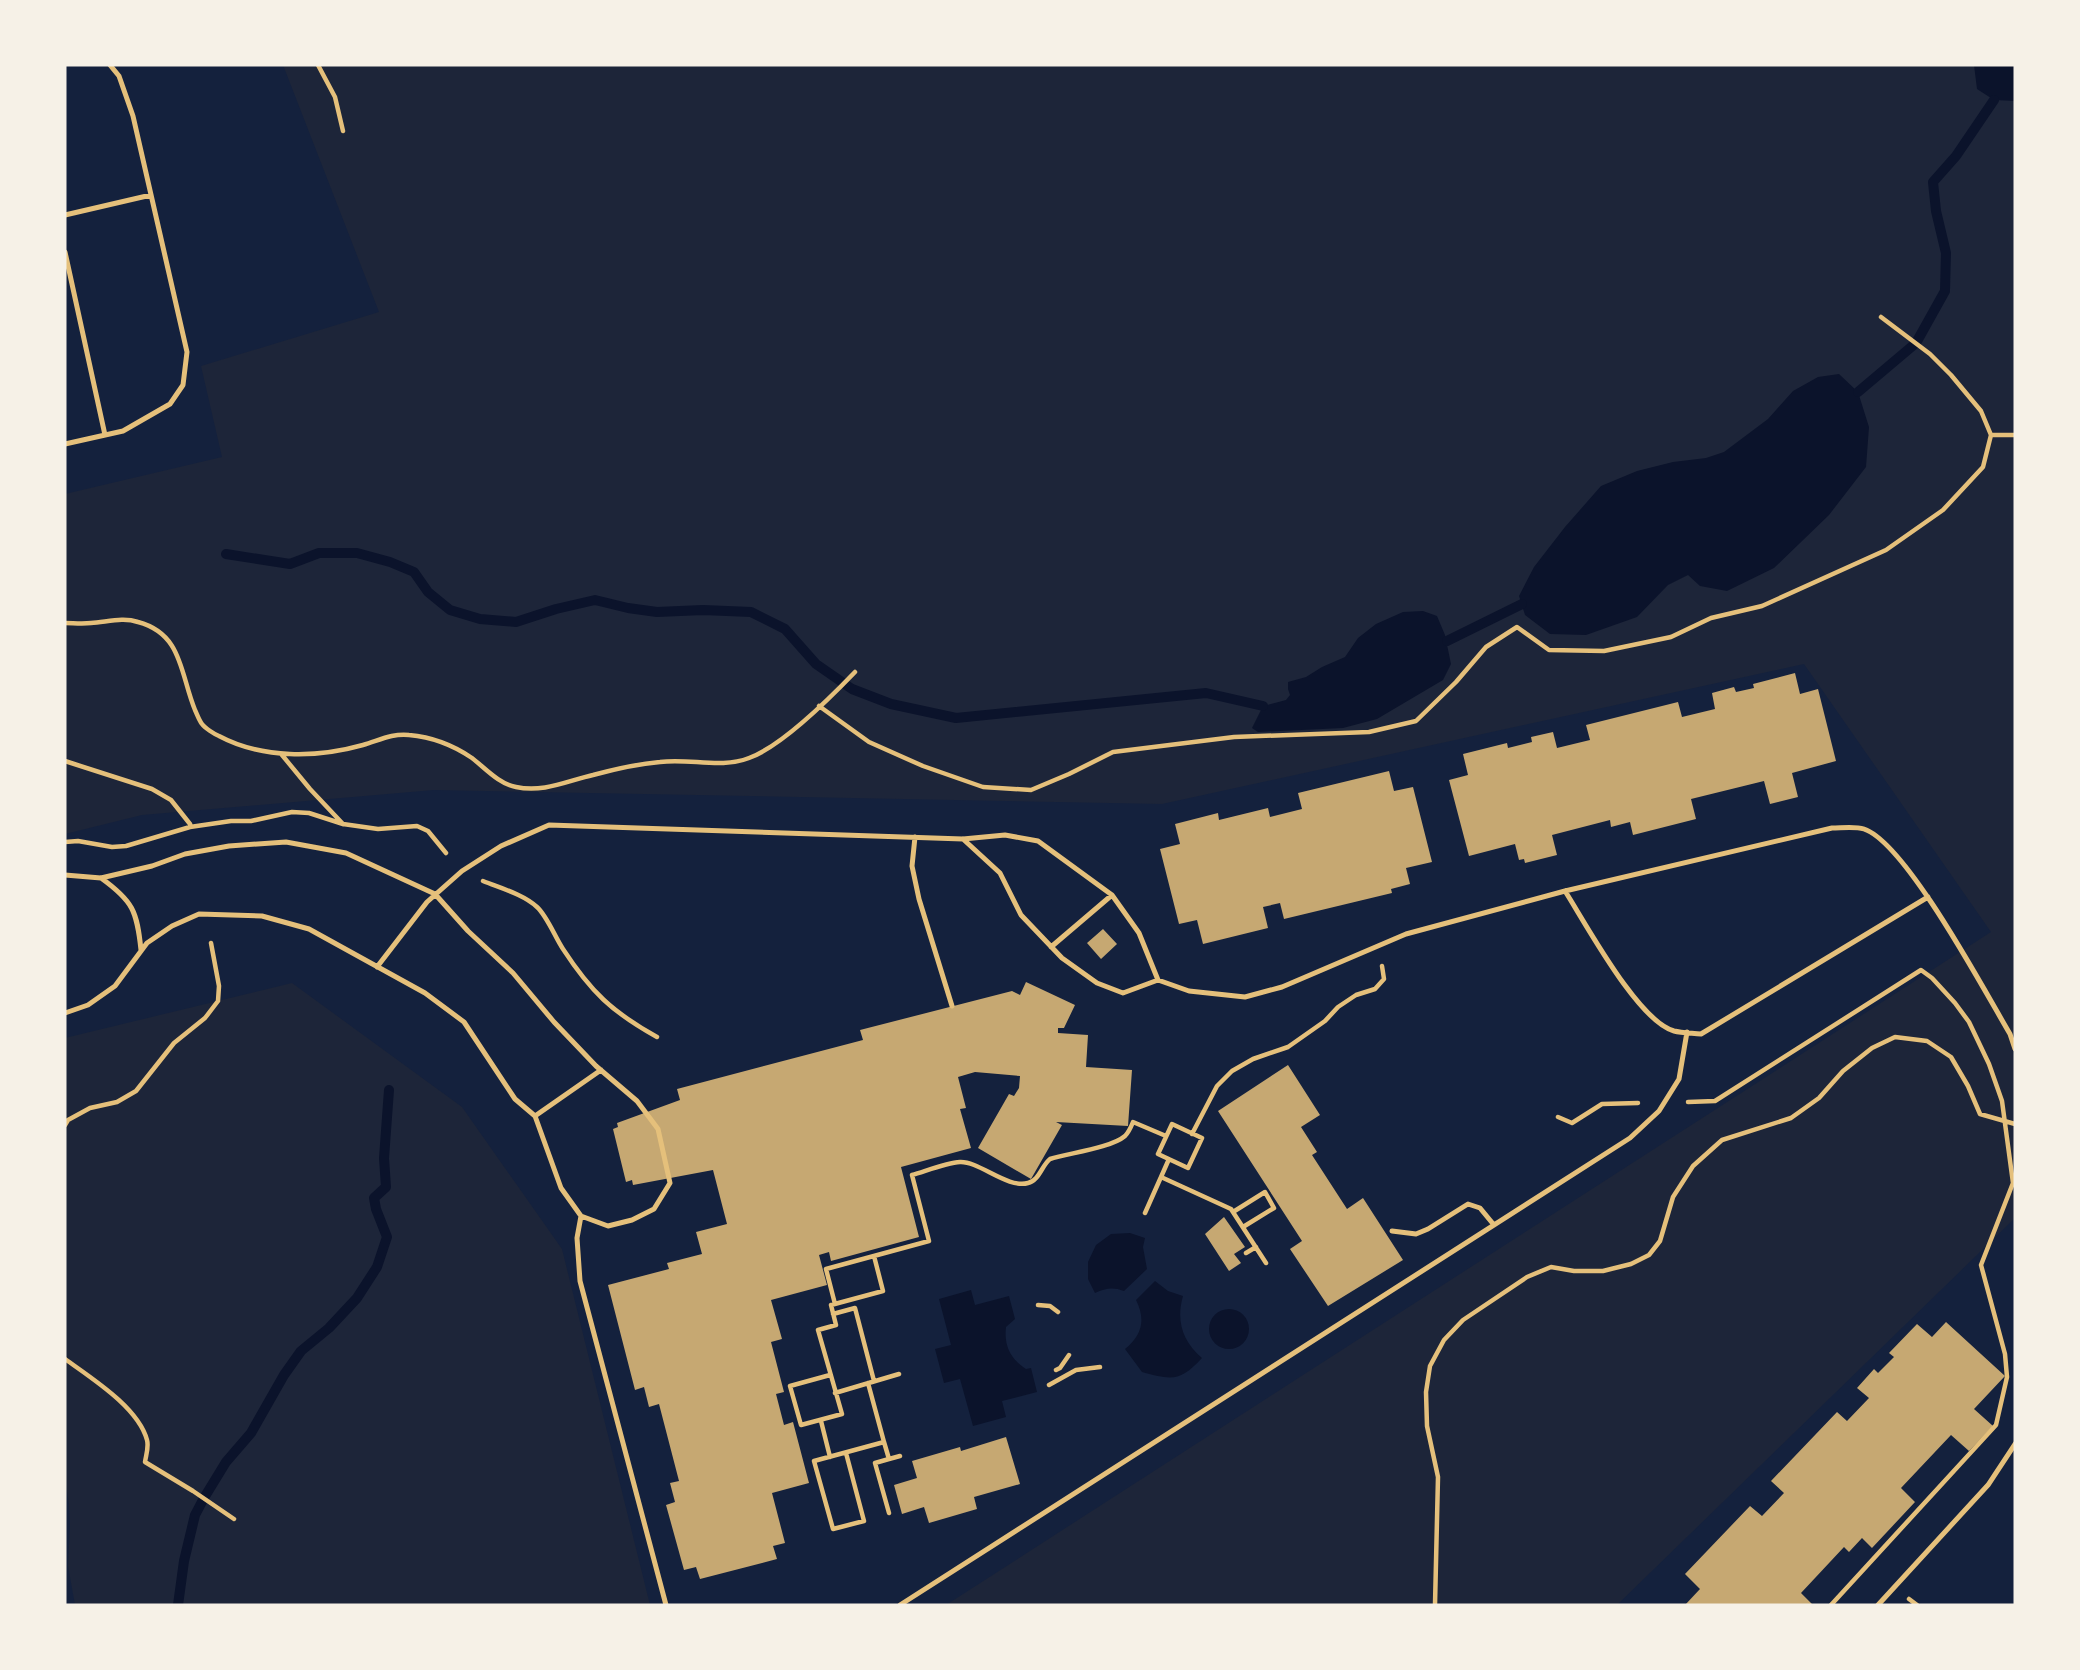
<svg xmlns="http://www.w3.org/2000/svg" width="2080" height="1670" font-family="Mulish,sans-serif">
  <rect width="100%" height="100%" fill="#14213d"/>
  <!-- green -->
  <path fill="#1d2539" d="M 283,65 L 2015,65 L 2015,1218 L 1617,1605 L 946,1605 L 1991,932 L 1804,664 L 1162,804 L 434,790 L 142,815 L 65,834 L 65,494 L 222,457 L 201,366 L 379,312 Z
    M 292,983 L 462,1107 L 562,1249 L 650,1605 L 75,1605 L 68,1566 L 70,1525 L 69,1504 L 65,1480 L 65,1038 Z"/>
  <!-- water -->
  <path fill="#0b132b" d="M 1974,65 L 2015,65 L 2015,101 L 1994,100 L 1977,89 Z
    M 1839,374 L 1858,392 L 1869,427 L 1866,467 L 1829,515 L 1774,568 L 1727,591 L 1700,586 L 1688,575 L 1668,585 L 1637,617 L 1586,635 L 1550,634 L 1525,615 L 1519,596 L 1534,567 L 1565,527 L 1601,486 L 1637,471 L 1673,462 L 1706,458 L 1724,452 L 1768,419 L 1793,391 L 1818,377 Z
    M 1423,611 L 1437,616 L 1445,635 L 1451,664 L 1443,680 L 1377,719 L 1343,728 L 1258,732 L 1252,728 L 1263,706 L 1286,700 L 1290,695 L 1288,689 L 1288,682 L 1306,677 L 1322,667 L 1345,657 L 1358,638 L 1376,624 L 1403,612 Z
    M 1130,1233 L 1145,1238 L 1143,1247 L 1147,1269 L 1124,1291 C 1113,1287 1106,1288 1095,1293 L 1088,1279 L 1088,1262 L 1096,1245 L 1111,1234 Z
    M 1155,1281 L 1168,1291 L 1183,1296 C 1176,1320 1182,1341 1202,1358 C 1180,1382 1172,1380 1142,1372 L 1125,1349 C 1142,1335 1146,1320 1136,1300 Z
    M 971,1290 L 975,1305 L 1009,1296 L 1015,1319 L 1006,1327 C 1004,1346 1010,1358 1026,1369 L 1031,1368 L 1037,1392 L 1002,1401 L 1006,1417 L 973,1426 L 960,1379 L 944,1383 L 935,1349 L 951,1345 L 939,1299 Z
    M1209 1329a20 20 0 1 1 40 0a20 20 0 1 1-40 0Z"/>
  <g fill="none" stroke-linecap="round" stroke-linejoin="round">
    <!-- stream -->
    <path stroke="#0b132b" stroke-width="10" d="M 1858,392 L 1916,343 L 1945,291 L 1946,253 L 1936,211 L 1933,182 L 1956,156 L 1994,100
      M 226,554 L 290,564 L 319,553 L 357,553 L 390,562 L 414,572 L 428,592 L 450,610 L 480,619 L 516,622 L 556,609 L 595,600 L 628,608 L 657,612 L 703,610 L 751,612 L 785,629 L 816,664 L 852,689 L 891,704 L 956,718 L 1206,693 L 1263,706
      M 1447,641 L 1522,604
      M 178,1605 L 184,1561 L 195,1515 L 204,1498 L 226,1462 L 251,1433 L 284,1375 L 301,1351 L 329,1328 L 357,1298 L 377,1267 L 387,1237 L 376,1209 L 374,1198 L 386,1187 L 384,1158 L 389,1090"/>
  </g>
  <!-- building -->
  <path fill="#c6a872" d="M 1795,673 L 1800,694 L 1818,689 L 1836,761 L 1792,773 L 1798,797 L 1770,804 L 1764,781 L 1691,799 L 1696,819 L 1633,835 L 1630,822 L 1611,827 L 1610,820 L 1552,835 L 1557,855 L 1525,863 L 1524,859 L 1519,860 L 1515,844 L 1469,856 L 1449,780 L 1468,775 L 1463,754 L 1507,743 L 1508,748 L 1532,742 L 1531,737 L 1553,732 L 1557,748 L 1590,740 L 1586,725 L 1678,702 L 1682,717 L 1715,709 L 1712,693 L 1734,687 L 1736,692 L 1754,688 L 1753,684 Z
    M 1389,771 L 1394,791 L 1413,787 L 1432,862 L 1406,868 L 1410,884 L 1391,889 L 1392,893 L 1284,919 L 1280,903 L 1263,907 L 1268,928 L 1203,944 L 1197,920 L 1179,924 L 1160,849 L 1180,844 L 1175,824 L 1218,813 L 1219,820 L 1268,808 L 1270,817 L 1302,809 L 1298,793 Z
    M 1103,929 L 1117,944 L 1101,959 L 1087,943 Z
    M 1026,982 L 1075,1005 L 1064,1028 L 1058,1028 L 1058,1033 L 1088,1035 L 1086,1067 L 1132,1070 L 1128,1126 L 1056,1122 L 1062,1125 L 1031,1179 L 978,1148 L 1009,1094 L 1014,1096 L 1019,1088 L 1020,1076 L 975,1072 L 958,1077 L 966,1108 L 960,1109 L 971,1148 L 901,1167 L 919,1237 L 831,1261 L 829,1252 L 819,1255 L 827,1285 L 771,1300 L 782,1339 L 771,1342 L 784,1392 L 776,1394 L 784,1425 L 793,1422 L 809,1483 L 772,1493 L 785,1543 L 773,1546 L 777,1559 L 700,1579 L 696,1567 L 684,1570 L 666,1505 L 675,1502 L 670,1483 L 679,1481 L 659,1404 L 649,1407 L 644,1387 L 635,1390 L 608,1285 L 669,1269 L 667,1263 L 702,1254 L 696,1232 L 727,1224 L 713,1170 L 633,1185 L 632,1180 L 626,1182 L 613,1129 L 618,1127 L 617,1123 L 680,1100 L 677,1089 L 863,1040 L 860,1030 L 1012,991 L 1020,995 Z
    M 1288,1065 L 1320,1115 L 1301,1127 L 1317,1152 L 1312,1155 L 1347,1209 L 1363,1198 L 1403,1260 L 1328,1306 L 1290,1249 L 1302,1241 L 1218,1111 Z
    M 1224,1217 L 1245,1247 L 1234,1254 L 1241,1263 L 1229,1271 L 1205,1234 Z
    M 1946,1322 L 2005,1376 L 1974,1409 L 1993,1426 L 1969,1451 L 1951,1435 L 1901,1488 L 1915,1502 L 1872,1548 L 1862,1538 L 1849,1552 L 1844,1547 L 1801,1593 L 1813,1605 L 1685,1605 L 1700,1589 L 1685,1574 L 1750,1506 L 1762,1516 L 1784,1493 L 1771,1481 L 1837,1412 L 1847,1421 L 1869,1398 L 1857,1388 L 1874,1369 L 1878,1373 L 1894,1357 L 1889,1353 L 1917,1324 L 1932,1337 Z
    M 1006,1437 L 1020,1484 L 974,1497 L 977,1509 L 929,1523 L 924,1507 L 902,1514 L 894,1485 L 917,1478 L 912,1461 L 960,1447 L 961,1451 Z"/>
  <g fill="none" stroke-linecap="round" stroke-linejoin="round">
    <!-- path -->
    <path stroke="#e5c07b" stroke-width="4.5" d="M 318,65 L 335,97 L 343,131
      M 1991,435 L 2015,435
      M 65,623 C 73,623 82,624 91,623 C 107,622 123,617 138,622 C 183,634 180,674 195,710 C 197,714 199,720 202,724 C 205,728 214,734 219,736 C 262,759 317,758 363,745 C 378,741 392,733 409,735 C 432,737 453,745 472,758 C 485,768 499,784 516,787 C 543,793 567,781 593,775 C 615,769 637,764 660,762 C 690,758 721,769 749,758 C 782,746 830,698 855,672
      M 819,706 L 869,742 L 923,766 L 983,787 L 1031,790 L 1069,774 L 1113,752 L 1234,737 L 1369,732 L 1416,721 L 1456,682 L 1486,647 L 1517,627 L 1549,650 L 1604,651 L 1671,637 L 1711,618 L 1762,606 L 1886,550 L 1943,510 L 1983,467 L 1991,435 L 1981,411 L 1951,375 L 1930,354 L 1881,317
      M 282,755 L 310,789 L 343,824
      M 65,761 L 152,789 L 171,800 L 190,824
      M 65,842 L 78,841 L 112,847 L 126,846 L 190,827 L 231,821 L 251,821 L 292,812 L 309,813 L 343,824 L 378,829 L 417,826 L 428,831 L 446,853
      M 483,881 C 500,888 523,894 537,907 C 547,916 555,937 563,949 C 591,992 612,1012 657,1037
      M 1688,1102 L 1715,1101 L 1921,970 L 1932,978 L 1955,1003 L 1969,1022 L 1989,1064 L 2002,1101 L 2013,1183 L 1981,1265 L 2005,1354 L 2007,1377 L 1996,1425 L 1831,1605
      M 1558,1117 L 1572,1123 L 1602,1104 L 1638,1103
      M 1172,1124 L 1202,1138 L 1188,1168 L 1158,1154 Z
      M 65,1125 L 68,1120 L 90,1108 L 117,1102 L 136,1091 L 174,1043 L 205,1018 L 218,1001 L 219,986 L 211,943
      M 1192,1134 L 1217,1086 L 1232,1071 L 1253,1059 L 1288,1047 L 1325,1021 L 1338,1007 L 1356,995 L 1375,989 L 1384,979 L 1382,966
      M 1161,1177 L 1231,1209 L 1266,1263
      M 1233,1212 L 1265,1192 L 1274,1208 L 1243,1227
      M 1145,1213 L 1169,1159
      M 1246,1253 L 1256,1247
      M 835,1304 L 826,1269 L 929,1241 L 912,1175 C 926,1171 946,1163 960,1162 C 979,1161 1008,1189 1028,1183 C 1039,1181 1042,1165 1050,1159 C 1069,1153 1111,1148 1125,1136 C 1129,1132 1131,1127 1133,1122 L 1166,1136
      M 1038,1305 L 1050,1306 L 1058,1312
      M 833,1314 L 855,1308 L 874,1381
      M 65,1359 C 91,1378 138,1407 147,1440 C 149,1447 146,1455 145,1462 L 193,1491 L 234,1519
      M 1056,1370 L 1060,1368 L 1069,1355
      M 830,1375 L 790,1386 L 801,1425 L 842,1414 L 818,1330 L 836,1325 L 831,1305 L 883,1291 L 874,1256
      M 1049,1385 L 1076,1370 L 1100,1367
      M 835,1393 L 899,1374
      M 821,1421 L 830,1457
      M 884,1442 L 889,1459 L 875,1463 L 889,1513
      M 846,1453 L 864,1521 L 833,1529 L 814,1461 L 884,1442 L 868,1383
      M 889,1459 L 900,1456
      M 1909,1599 L 1917,1605
      M 1435,1605 L 1438,1477 L 1427,1426 L 1426,1392 L 1430,1366 L 1444,1340 L 1463,1320 L 1527,1277 L 1551,1267 L 1574,1271 L 1603,1271 L 1631,1264 L 1649,1255 L 1660,1241 L 1673,1197 L 1693,1166 L 1722,1140 L 1791,1118 L 1819,1098 L 1843,1071 L 1872,1048 L 1895,1037 L 1927,1041 L 1951,1057 L 1968,1086 L 1980,1114 L 2015,1124"/>
    <!-- service -->
    <path stroke="#e5c07b" stroke-width="5" d="M 65,215 L 151,195
      M 65,252 L 105,435
      M 65,444 L 123,431 L 170,404 L 183,385 L 187,352 L 133,116 L 119,76 L 110,65
      M 915,837 L 912,866 L 919,899 L 952,1006
      M 963,839 L 1000,873 L 1021,915 L 1062,958 L 1097,983 L 1123,993 L 1158,980 L 1189,991 L 1245,997 L 1282,987 L 1406,934 L 1565,891 L 1832,828 C 1841,828 1855,826 1864,829 C 1906,843 1985,992 2010,1034 L 2015,1049
      M 65,875 L 101,878 L 152,866 L 185,854 L 229,846 L 286,842 L 346,853 L 435,894 L 468,931 L 513,973 L 554,1022 L 596,1066 L 637,1101 L 658,1129 L 670,1183 L 654,1209 L 632,1220 L 608,1226 L 581,1216 L 561,1188 L 535,1116 L 515,1099 L 464,1022 L 425,993 L 309,929 L 262,916 L 199,914 L 172,926 L 147,943 L 115,986 L 88,1005 L 65,1013
      M 101,878 C 133,901 137,911 141,950
      M 1565,891 C 1586,924 1638,1021 1674,1031 C 1682,1033 1692,1033 1701,1034 L 1928,897
      M 1051,947 L 1112,895
      M 377,967 L 427,902 L 462,871 L 501,846 L 549,825 L 963,839 L 1005,835 L 1038,841 L 1112,895 L 1139,933 L 1158,980
      M 535,1116 L 601,1070
      M 581,1216 L 577,1238 L 580,1281 L 666,1605
      M 1392,1231 L 1416,1234 L 1428,1229 L 1468,1204 L 1480,1208 L 1494,1225
      M 900,1605 L 1630,1138 L 1659,1111 L 1679,1079 L 1687,1032
      M 1878,1605 L 1988,1485 L 2015,1444"/>
  </g>
  <!-- border -->
  <rect width="2080" height="1670" fill="none" stroke="#f6f1e7" stroke-width="133"/>
</svg>
